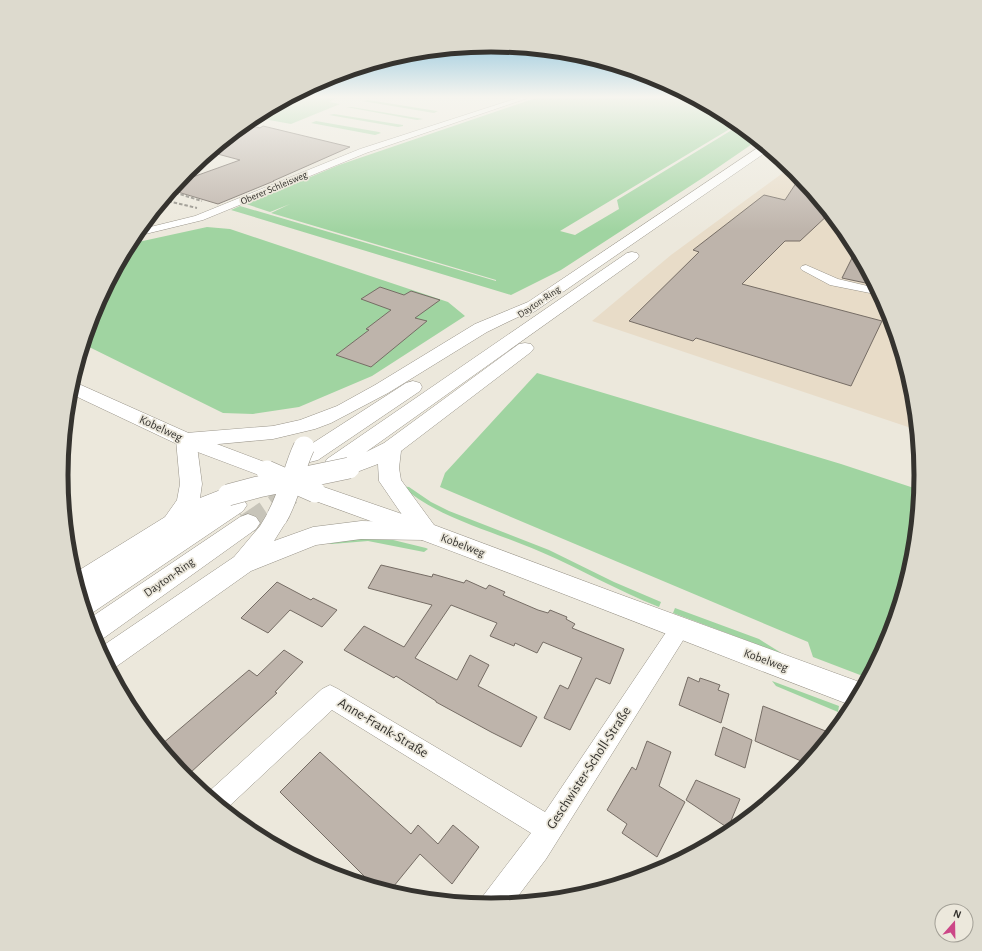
<svg xmlns="http://www.w3.org/2000/svg" width="982" height="951" font-family="'Alegreya Sans',sans-serif">
  <rect width="100%" height="100%" fill="#ece8dc"/>
  <!-- industrial -->
  <path fill="#e8dcc8" d="M 791,167 L 849,237 L 889,311 L 913,392 L 917,430 L 592,321 L 671,255 Z"/>
  <!-- green -->
  <path fill="#a0d4a1" d="M 289,98 L 337,98 L 329,102 L 340,104 L 291,124 L 252,117 Z
    M 536,98 L 693,98 L 730,118 L 738,124 L 560,231 L 575,235 L 619,209 L 617,200 L 740,125 L 758,140 L 704,177 L 561,270 L 511,295 L 231,210 L 240,206 L 496,281 L 496,280 L 271,213 L 290,204 L 270,212 L 246,204 L 339,165 Z
    M 368,100 L 437,111 L 438,111 L 434,113 L 362,101 Z
    M 346,107 L 352,107 L 423,119 L 417,120 Z
    M 334,114 L 403,125 L 403,126 L 398,127 L 329,115 Z
    M 316,121 L 379,132 L 381,133 L 375,135 L 311,123 Z
    M 207,227 L 230,229 L 448,302 L 465,316 L 372,376 L 299,407 L 253,414 L 223,413 L 83,344 L 93,311 L 129,244 Z
    M 537,373 L 841,464 L 920,490 L 913,560 L 889,640 L 868,678 L 813,657 L 808,642 L 440,487 L 445,473 Z
    M 401,486 L 409,487 L 431,502 L 449,511 L 549,550 L 614,582 L 661,602 L 659,607 C 618,591 581,569 541,552 C 494,531 441,520 401,486 Z
    M 385,538 L 426,548 L 428,549 L 424,552 L 368,541 L 332,544 L 325,542 L 337,539 Z
    M 675,608 L 759,639 L 783,654 L 673,613 Z
    M 772,681 L 839,706 L 838,712 L 776,686 Z"/>
  <!-- building -->
  <path fill="#beb4ab" stroke="#766d65" d="M 244,124 L 260,128 L 263,126 L 350,147 L 273,181 L 274,181 L 218,204 L 171,190 L 176,183 L 240,160 L 210,152 Z
    M 800,177 L 830,213 L 800,241 L 785,241 L 742,284 L 882,321 L 851,386 L 696,338 L 693,341 L 629,321 L 699,252 L 693,250 L 764,195 L 785,200 Z
    M 856,250 L 863,262 L 875,285 L 842,278 Z
    M 380,287 L 404,295 L 411,291 L 440,300 L 415,318 L 427,321 L 371,367 L 336,355 L 369,330 L 366,329 L 391,310 L 361,299 Z
    M 381,565 L 432,577 L 433,574 L 464,583 L 466,580 L 486,589 L 489,585 L 505,592 L 503,595 L 538,610 L 548,613 L 550,610 L 567,617 L 566,619 L 575,624 L 572,628 L 624,649 L 610,684 L 596,678 L 570,730 L 544,718 L 560,685 L 568,689 L 582,658 L 543,642 L 537,653 L 515,643 L 514,646 L 490,636 L 497,623 L 451,605 L 415,658 L 457,680 L 470,655 L 489,665 L 478,686 L 537,717 L 521,747 L 491,732 L 436,702 L 436,701 L 396,676 L 394,678 L 344,650 L 364,626 L 404,647 L 432,605 L 368,588 Z
    M 277,582 L 311,600 L 313,598 L 337,610 L 322,627 L 290,610 L 268,633 L 241,618 Z
    M 284,650 L 303,662 L 275,692 L 277,693 L 190,773 L 187,770 L 182,775 L 169,758 L 172,755 L 162,744 L 249,670 L 257,676 Z
    M 688,677 L 699,682 L 700,678 L 709,681 L 720,685 L 718,690 L 729,694 L 721,723 L 679,705 Z
    M 763,706 L 833,734 L 808,764 L 755,741 Z
    M 723,727 L 752,740 L 745,768 L 715,755 Z
    M 647,741 L 671,752 L 659,786 L 685,802 L 657,857 L 622,833 L 627,824 L 607,810 L 632,767 L 636,770 Z
    M 320,752 L 411,834 L 418,825 L 438,844 L 453,825 L 479,847 L 452,884 L 420,854 L 389,892 L 377,889 L 280,792 Z
    M 696,780 L 740,799 L 728,828 L 686,800 Z"/>
  <g fill="none" stroke-linecap="round" stroke-linejoin="round">
    <!-- highway-tunnel-far1 -->
    <path stroke="#c7c4b9" stroke-width="21" stroke-dasharray="21 10" stroke-linecap="butt" d="M 248,523 L 294,492"/>
    <!-- highway-tunnel -->
    <path stroke="#c7c4b9" stroke-width="26" stroke-dasharray="26 14" stroke-linecap="butt" d="M 248,523 L 249,522"/>
    <defs>
      <path id="street" d="M 518,98 L 528,98 L 366,153 L 203,220 L 133,237 L 138,230 L 195,216 L 360,149 Z
        M 806,265 L 838,279 L 876,288 L 880,295 L 830,285 L 802,270 L 800,268 L 802,266 Z
        M 680,619 L 687,622 L 691,628 L 687,634 L 546,859 L 512,904 L 491,906 L 479,905 L 483,896 L 531,833 L 332,710 L 224,811 L 205,795 L 322,689 L 330,685 L 338,689 L 545,812 L 673,622 Z"/>
      <path id="secondary" d="M 72,381 L 193,435 L 275,466 L 278,471 L 275,476 L 267,478 L 179,445 L 69,393 Z
        M 315,484 L 434,525 L 616,593 L 865,684 L 853,706 C 671,637 490,563 307,498 L 304,492 L 307,486 Z"/>
      <path id="highway" d="M 762,145 L 769,150 L 528,316 L 518,317 L 487,332 L 388,393 L 331,423 L 315,429 L 273,439 L 197,446 L 202,484 L 200,498 L 228,487 L 236,489 L 239,495 L 238,498 L 243,499 L 247,505 L 243,511 L 92,613 L 86,615 L 73,574 L 165,517 L 177,500 L 180,484 L 176,440 L 179,435 L 186,433 L 273,426 L 300,420 L 337,406 L 375,385 L 475,324 L 528,302 Z
        M 632,252 L 637,253 L 639,256 L 637,259 L 366,452 L 384,443 L 519,344 L 525,343 L 531,344 L 534,348 L 531,352 L 401,451 L 399,468 L 401,480 L 434,525 L 438,531 L 434,537 L 426,540 L 361,539 L 316,545 L 251,571 L 110,671 L 98,649 L 234,557 L 260,526 L 269,511 L 277,508 L 285,511 L 289,517 L 274,541 L 313,527 L 361,521 L 407,522 L 379,481 L 378,464 L 349,475 L 341,473 L 339,470 L 335,471 L 327,469 L 324,464 L 327,459 L 627,253 Z
        M 413,381 L 420,383 L 422,387 L 420,391 L 318,460 L 310,462 L 302,460 L 299,455 L 302,450 L 406,383 Z
        M 248,514 L 256,517 L 260,523 L 256,529 L 101,640 L 94,642 L 87,620 L 240,517 Z"/>
    </defs>
    <!-- street casing -->
    <use href="#street" stroke="#989388" stroke-width="1"/>
    <!-- secondary casing -->
    <use href="#secondary" stroke="#989388" stroke-width="1"/>
    <!-- highway casing -->
    <use href="#highway" stroke="#989388" stroke-width="1"/>
    <!-- street -->
    <use href="#street" fill="#fff" fill-rule="evenodd"/>
    <!-- secondary -->
    <use href="#secondary" fill="#fff" fill-rule="evenodd"/>
    <!-- highway -->
    <use href="#highway" fill="#fff" fill-rule="evenodd"/>
    <!-- rail-far1 -->
    <path stroke="#918e86" stroke-width="1.5" stroke-dasharray="2.5 1.5" stroke-linecap="butt" d="M 224,140 L 233,143"/>
    <!-- rail -->
    <path stroke="#918e86" stroke-width="2" stroke-dasharray="3.5 2" stroke-linecap="butt" d="M 170,191 L 202,201
      M 163,200 L 197,208"/>
    <defs>
      <path id="secondary-bridge" d="M 267,471 L 315,492"/>
      <path id="highway-bridge" d="M 228,495 L 258,487 L 349,468
        M 277,517 C 290,495 293,470 304,447"/>
    </defs>
    <!-- secondary-bridge casing -->
    <use href="#secondary-bridge" stroke="#989388" stroke-width="22" stroke-linecap="butt"/>
    <!-- highway-bridge casing -->
    <use href="#highway-bridge" stroke="#989388" stroke-width="22" stroke-linecap="butt"/>
    <!-- secondary-bridge -->
    <use href="#secondary-bridge" stroke="#fff" stroke-width="21"/>
    <!-- highway-bridge -->
    <use href="#highway-bridge" stroke="#fff" stroke-width="21"/>
  </g>
  <!-- sky -->
  <linearGradient id="sky" x2="0" y2="1"><stop stop-color="#64b0d5"/><stop offset="0.42" stop-color="#f6f5ef"/><stop offset="1" stop-color="#f6f5ef" stop-opacity="0"/></linearGradient>
  <rect width="982" height="231" fill="url(#sky)"/>
  <g text-anchor="middle" dominant-baseline="central" stroke-width="3.5" stroke-linejoin="round" paint-order="stroke">
    <!-- far-street labels -->
    <g font-size="10" fill="#35332f" stroke="#ece8dc">
      <text transform="translate(274 188) rotate(-23)">Oberer Schleisweg</text>
      <text transform="translate(539 302) rotate(-34)">Dayton-Ring</text>
    </g>
    <!-- street labels -->
    <g font-size="12" fill="#35332f" stroke="#ece8dc">
      <text transform="translate(161 428) rotate(25)">Kobelweg</text>
      <text transform="translate(463 545) rotate(21)">Kobelweg</text>
      <text transform="translate(169 577) rotate(-35)">Dayton-Ring</text>
      <text transform="translate(766 660) rotate(20)">Kobelweg</text>
    </g>
    <!-- near-street labels -->
    <g font-size="14" fill="#35332f" stroke="#ece8dc">
      <text transform="translate(383 728) rotate(31)">Anne-Frank-Straße</text>
      <text transform="translate(589 768) rotate(-57)">Geschwister-Scholl-Straße</text>
    </g>
  </g>
  <!-- crop -->
  <path d="M0 0H982V951H0ZM68 475a423 423 0 1 1 846 0a423 423 0 1 1-846 0Z" fill="#dddace" fill-rule="evenodd"/>
  <path fill="none" stroke="#35332f" stroke-width="5" d="M68 475a423 423 0 1 1 846 0a423 423 0 1 1-846 0Z"/>
  <!-- north arrow -->
  <g transform="translate(954 923) rotate(20)"><circle r="19" fill="#ece8dc" stroke="#a3a097"/>
  <path d="M0-3L7 15L0 10L-7 15Z" fill="#cc4687"/>
  <text y="-6" font-size="11" font-weight="bold" text-anchor="middle" fill="#35332f">N</text>
  </g>
</svg>
